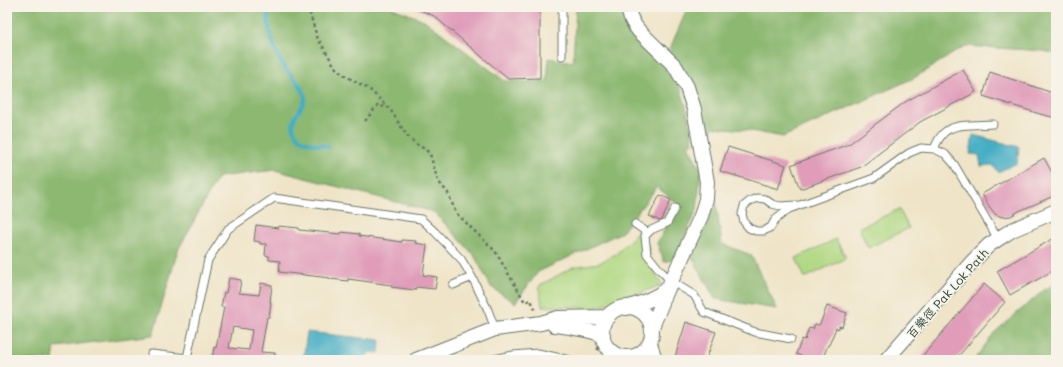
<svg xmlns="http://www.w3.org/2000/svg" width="1063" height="367" font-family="Mali,'LXGW WenKai TC',sans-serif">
  <rect width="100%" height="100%" fill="#f7f3e8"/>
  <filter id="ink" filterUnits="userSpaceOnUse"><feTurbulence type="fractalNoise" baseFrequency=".025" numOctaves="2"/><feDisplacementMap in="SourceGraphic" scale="8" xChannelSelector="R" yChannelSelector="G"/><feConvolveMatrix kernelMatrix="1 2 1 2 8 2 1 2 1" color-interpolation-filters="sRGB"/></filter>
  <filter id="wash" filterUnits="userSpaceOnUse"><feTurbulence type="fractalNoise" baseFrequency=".012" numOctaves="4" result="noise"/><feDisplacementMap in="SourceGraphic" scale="16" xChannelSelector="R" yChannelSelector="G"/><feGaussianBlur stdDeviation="0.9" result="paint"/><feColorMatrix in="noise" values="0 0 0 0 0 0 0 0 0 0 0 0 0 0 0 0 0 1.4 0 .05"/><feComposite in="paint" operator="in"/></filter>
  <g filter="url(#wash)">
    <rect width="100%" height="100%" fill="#efe4c7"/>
    <!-- green -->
    <path fill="#b1d883" stroke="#688a5c" d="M 899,209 L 909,228 L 868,248 L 859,228 Z
      M 637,233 C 649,244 651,246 648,263 L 662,285 L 609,304 L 591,308 L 542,306 L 539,286 L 573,267 L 599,263 L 616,254 Z
      M 836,239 L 846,258 L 805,278 L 796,258 Z"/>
    <!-- forest -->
    <path fill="#8cb871" stroke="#567a52" d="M 7,7 L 390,7 L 424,20 L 505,81 L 547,82 L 549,58 L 573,62 L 576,7 L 621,7 C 626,40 658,51 674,77 C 686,96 689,120 693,142 L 688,146 L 701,169 L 697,210 L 674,259 L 664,262 L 657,243 L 679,205 L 657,187 L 622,232 L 538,272 L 515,303 L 491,287 L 474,255 L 434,212 L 275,170 L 218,177 L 178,250 L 153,335 L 55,347 L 53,360 L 7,360 Z
      M 688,7 L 1056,7 L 1056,54 L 1044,51 L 965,46 L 914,78 L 783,137 L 746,130 L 714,127 L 703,135 L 669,51 Z
      M 715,195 L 722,244 L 751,255 L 777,309 L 715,299 L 692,257 Z
      M 1056,283 L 1056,360 L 974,360 L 995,332 L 1044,290 Z"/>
    <!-- water -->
    <path fill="#45aec4" stroke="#32767c" d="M 973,135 L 1019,147 L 1017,163 L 998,172 L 993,165 L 981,166 L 979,155 L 970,154 Z
      M 307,332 L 380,340 L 379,353 L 368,352 L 368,355 L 360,360 L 303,360 Z"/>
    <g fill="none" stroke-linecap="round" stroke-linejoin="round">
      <!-- stream -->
      <path stroke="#45aec4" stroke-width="4" d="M 269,7 C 265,26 274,52 285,68 C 291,76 305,88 305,98 C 304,111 284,120 298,137 C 303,143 321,145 329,147"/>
    </g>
    <g id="blocks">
      <!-- building -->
      <path fill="#e09cb9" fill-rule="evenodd" d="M 413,7 L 540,7 L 540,78 L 508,79 L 434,16 Z
        M 963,70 L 976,92 L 920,122 L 861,167 L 800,189 L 791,165 L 849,144 L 905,102 Z
        M 990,72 L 1056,94 L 1056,118 L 1040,114 L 983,96 Z
        M 728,147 L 786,165 L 778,189 L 720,171 Z
        M 1044,158 L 1056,180 L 1056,195 L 1019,211 L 1011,216 L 1002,217 L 995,214 L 989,206 L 982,194 Z
        M 660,195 L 671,200 L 662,220 L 660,221 L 649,216 Z
        M 256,225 L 278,228 L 278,226 L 299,228 L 299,230 L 341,234 L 341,232 L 359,234 L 359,236 L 402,242 L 402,240 L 416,241 L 415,243 L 427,245 L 423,275 L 437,277 L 435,289 L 416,287 L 415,290 L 391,287 L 391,285 L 370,282 L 348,279 L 348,281 L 330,279 L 330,278 L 279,272 L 280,261 L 269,260 L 269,256 L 265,255 L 266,244 L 260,244 L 260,242 L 254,241 Z
        M 1056,237 L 1056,269 L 1010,295 L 997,271 Z
        M 229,278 L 241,280 L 239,293 L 259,295 L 261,283 L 272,285 L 270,302 L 271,302 L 269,317 L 267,317 L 261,352 L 275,353 L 275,360 L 212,360 L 214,347 L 216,348 L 219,333 L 224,307 L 221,307 L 224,292 L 226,293 ZM 233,327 L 252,330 L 249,350 L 229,348 Z
        M 984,284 L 1005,302 L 968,345 L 955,360 L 919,360 Z
        M 827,306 L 847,313 L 842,327 L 839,326 L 839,329 L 836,328 L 829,345 L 828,345 L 822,360 L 811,360 L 796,354 L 802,339 L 805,340 L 809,328 L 813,329 L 815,324 L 819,325 L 820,324 Z
        M 686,322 L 716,332 L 706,360 L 674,360 Z"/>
    </g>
  </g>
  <g filter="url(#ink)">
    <use href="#blocks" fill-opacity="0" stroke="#687767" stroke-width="1"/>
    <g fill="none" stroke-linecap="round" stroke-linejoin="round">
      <defs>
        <path id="lane" d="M 562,7 L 562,56
          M 934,149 C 937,142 940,135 946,131 C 957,123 979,125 993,124
          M 797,205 L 780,206 L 772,204 L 765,199 L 757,198 L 750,201 L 744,206 L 742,214 L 744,222 L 749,228 L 756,231 L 764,231 L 771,227 L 775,220 L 789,209 L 874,178 L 909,153 L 921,148 L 934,149 L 945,154 L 954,164 L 998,239
          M 675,208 L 667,223 L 651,230 L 645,236 L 647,254 L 659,269 L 671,281 L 694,295 L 704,312 L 755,332 L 791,339
          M 635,224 L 648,233
          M 453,285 L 472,277
          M 151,354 L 187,358 L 208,260 L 228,229 L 274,198 L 421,219 L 435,232 L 461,259 L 472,277 L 488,310 L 495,329
          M 490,360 L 513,355 L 538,353 L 570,360
          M 615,360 L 618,356"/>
        <path id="street" d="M 628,7 C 629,16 633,24 639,31 L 675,66 L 687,87 L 694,109 L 707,182 L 706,199 L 701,216 L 668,288 L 652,327
          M602 332a25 25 0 1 1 50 0a25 25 0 1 1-50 0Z
          M 626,308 C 642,303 655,299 668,288
          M 554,325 C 570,327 587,329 603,335
          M 650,343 L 655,360
          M 416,360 L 495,329 L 541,323 L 558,318 L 608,317
          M 886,360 L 971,263 L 989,245 L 998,239 L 1012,230 L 1056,211"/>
      </defs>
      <!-- lane casing -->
      <use href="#lane" stroke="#687767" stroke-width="9"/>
      <!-- street casing -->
      <use href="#street" stroke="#687767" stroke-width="16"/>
      <!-- path -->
      <path stroke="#687767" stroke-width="2.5" stroke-dasharray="3 3" stroke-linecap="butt" d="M 308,7 L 317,37 L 337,70 L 349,78 L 369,89 L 390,109 L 407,136 L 415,143 L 426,150 L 430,154 L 438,181 L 448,193 L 456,213 L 495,251 L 525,302 L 531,300 L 536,312
        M 365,121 L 378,105 L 388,108
        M 597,348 L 607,356"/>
      <!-- lane -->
      <use href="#lane" stroke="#fff" stroke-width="7"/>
      <!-- street -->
      <use href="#street" stroke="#fff" stroke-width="14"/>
    </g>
  </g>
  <g text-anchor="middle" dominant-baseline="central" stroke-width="3.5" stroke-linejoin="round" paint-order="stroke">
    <!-- street labels -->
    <g font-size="12" fill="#1f3d34" stroke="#f7f3e8">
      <text transform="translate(947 293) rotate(-48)">百樂徑 Pak Lok Path</text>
    </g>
  </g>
  <!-- margin -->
  <rect width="1063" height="367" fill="none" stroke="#f7f3e8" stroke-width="24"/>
</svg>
